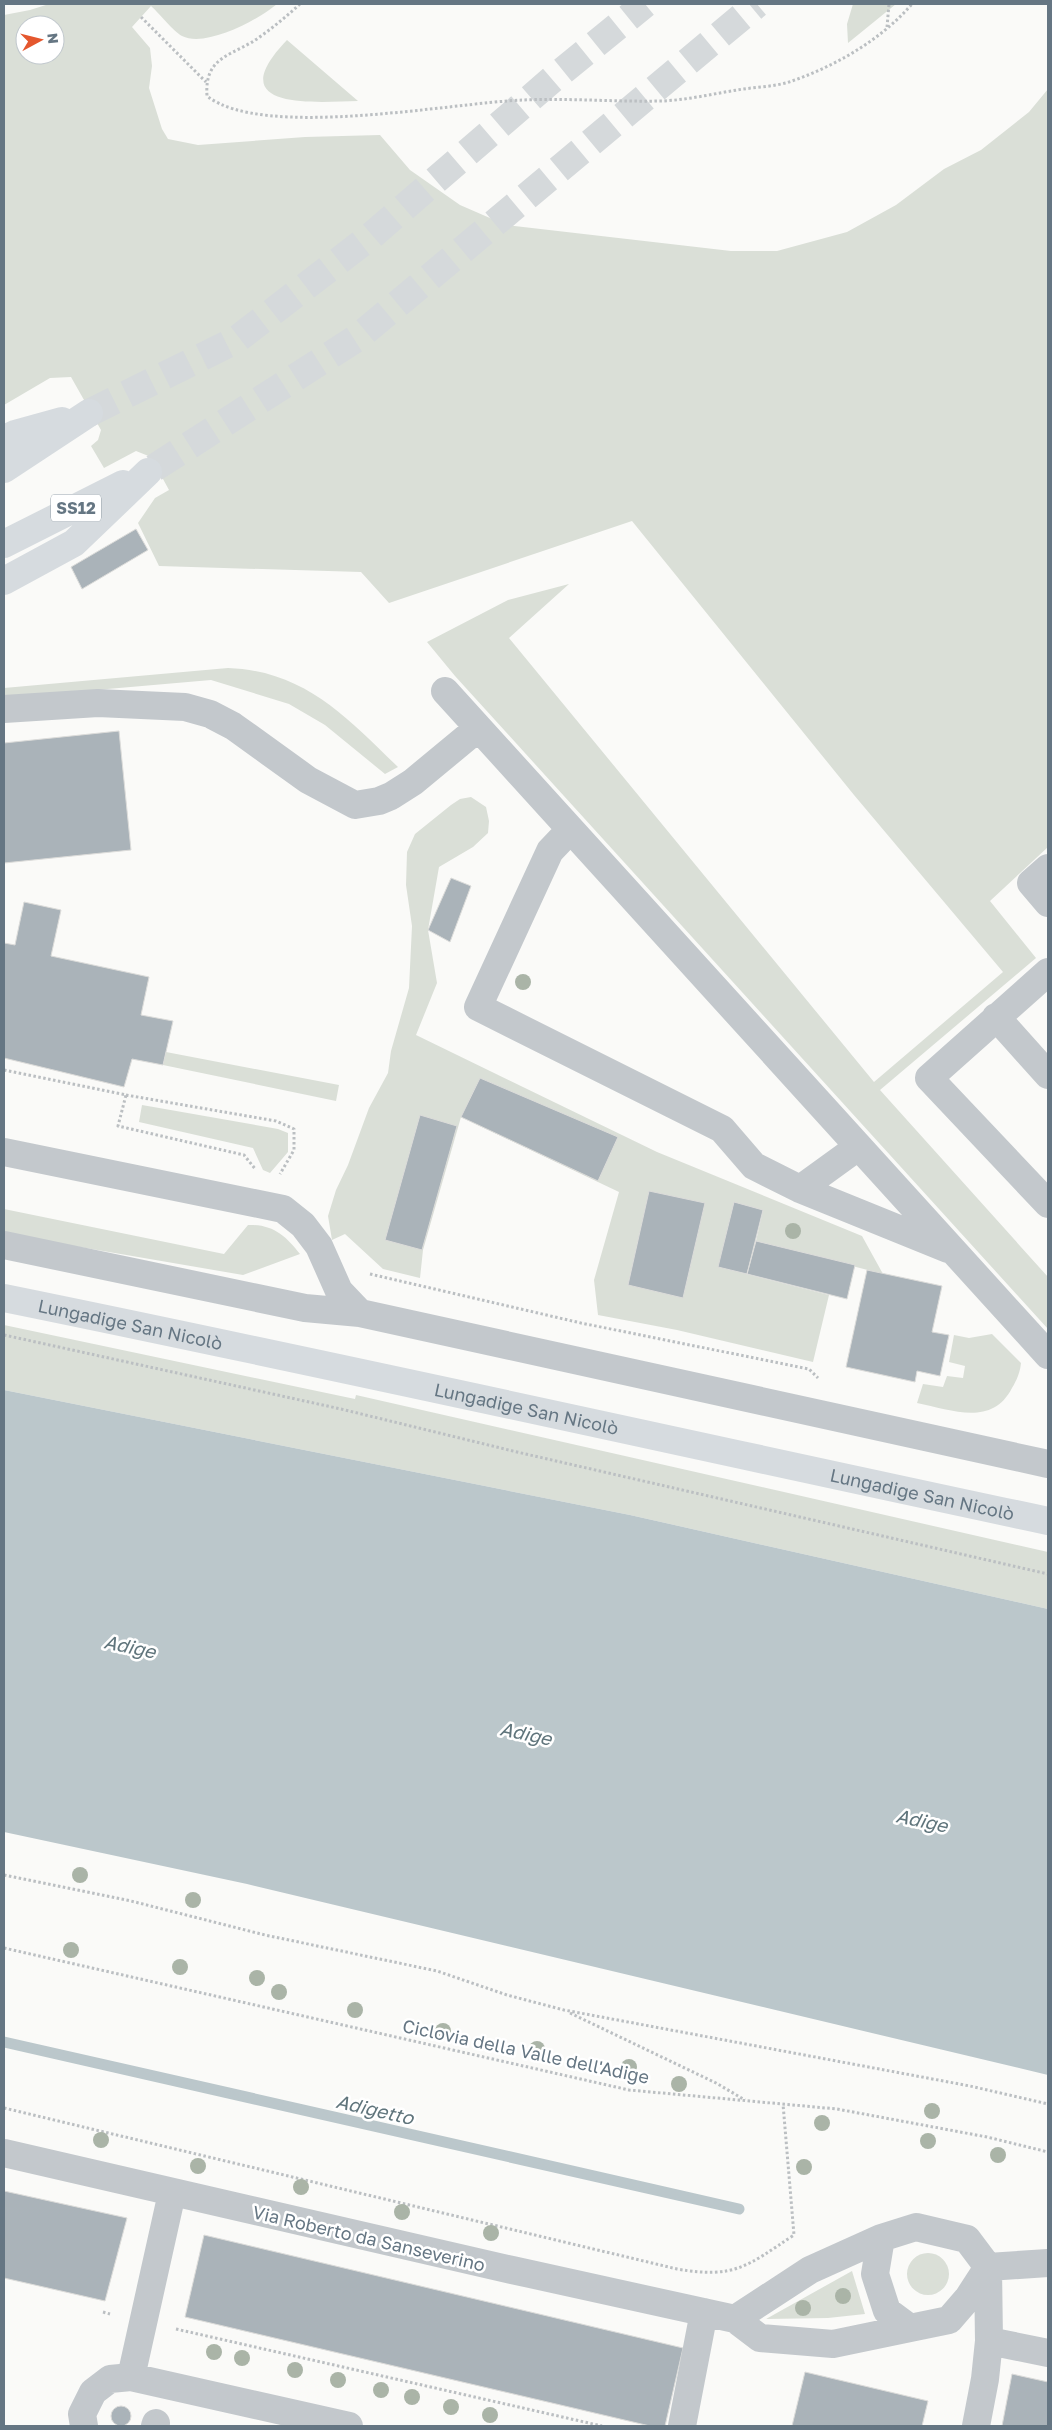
<svg xmlns="http://www.w3.org/2000/svg" width="1052" height="2430" font-family="'Golos Text',sans-serif">
  <rect width="100%" height="100%" fill="#fafaf8"/>
  <!-- green -->
  <path fill="#dadfd7" fill-rule="evenodd" d="M 49,4 L 277,4 C 258,20 206,48 182,36 C 173,31 159,13 151,6 L 132,27 L 150,48 L 152,66 L 149,88 L 162,129 L 168,139 L 198,145 L 305,137 L 380,135 L 410,170 L 460,205 L 506,225 L 731,251 L 777,251 L 847,232 L 896,205 L 944,169 L 981,150 L 1029,112 L 1048,89 L 1048,847 L 990,901 L 1036,958 L 880,1090 L 1048,1277 L 1048,1329 L 455,676 L 427,642 L 508,600 L 569,584 L 509,638 L 874,1082 L 1003,972 L 854,795 L 632,521 L 389,603 L 361,572 L 159,566 L 138,523 L 155,498 L 169,490 L 151,457 L 136,451 L 104,468 L 91,446 L 98,440 L 101,430 L 71,377 L 50,378 L 4,405 L 4,15 L 30,10 ZM 25,25 L 55,25 L 55,55 L 25,55 Z
    M 853,4 L 896,4 L 848,43 L 847,24 Z
    M 287,40 L 358,101 C 314,102 219,111 287,40 Z
    M 228,668 C 305,671 346,717 398,767 L 385,774 L 325,725 L 289,704 L 211,680 L 4,698 L 4,688 Z
    M 471,797 L 486,807 L 489,821 L 488,833 L 473,847 L 439,867 L 428,930 L 437,983 L 416,1035 L 657,1152 L 862,1236 L 883,1274 L 756,1241 L 763,1210 L 734,1202 L 719,1267 L 829,1295 L 813,1362 L 677,1330 L 598,1315 L 594,1280 L 619,1192 L 461,1117 L 423,1250 L 420,1278 L 383,1269 L 345,1234 L 332,1240 L 328,1216 L 336,1190 L 348,1165 L 369,1108 L 388,1073 L 391,1051 L 409,988 L 412,926 L 406,885 L 407,852 L 415,834 L 451,805 L 460,799 Z
    M 166,1052 L 339,1085 L 336,1101 L 163,1065 Z
    M 142,1105 L 278,1129 L 288,1133 L 288,1152 L 270,1173 L 263,1170 L 253,1148 L 139,1122 Z
    M 4,1209 L 224,1254 L 248,1225 C 273,1224 286,1236 300,1254 L 243,1275 L 4,1234 Z
    M 4,1325 L 355,1399 L 356,1395 L 1048,1552 L 1048,1609 L 630,1515 L 4,1390 Z
    M 992,1334 L 1021,1363 C 1020,1373 1017,1379 1012,1388 C 992,1427 952,1410 917,1403 L 923,1384 L 943,1387 L 947,1376 L 963,1378 L 965,1366 L 949,1362 L 954,1335 L 969,1338 Z
    M907 2274a21 21 0 1 1 42 0a21 21 0 1 1-42 0Z
    M 852,2271 L 865,2314 L 828,2318 L 766,2319 Z"/>
  <!-- water -->
  <path fill="#bbc7cb" d="M 4,1390 L 630,1515 L 1048,1609 L 1048,2075 L 247,1884 L 4,1832 Z"/>
  <g fill="none" stroke-linecap="round" stroke-linejoin="round">
    <!-- stream -->
    <path stroke="#bbc7cb" stroke-width="11" d="M 4,2042 L 739,2209"/>
  </g>
  <!-- building -->
  <path fill="#aab3b9" stroke="#dcdcda" d="M 136,529 L 148,550 L 82,589 L 71,567 Z
    M 119,731 L 131,850 L 4,863 L 4,743 Z
    M 451,878 L 471,886 L 450,942 L 428,930 Z
    M 24,902 L 61,910 L 51,956 L 149,977 L 141,1015 L 173,1021 L 163,1065 L 132,1059 L 124,1087 L 4,1058 L 4,943 L 15,945 Z
    M 480,1078 L 618,1137 L 598,1181 L 461,1117 Z
    M 420,1115 L 457,1126 L 422,1250 L 385,1240 Z
    M 649,1191 L 705,1203 L 683,1298 L 628,1285 Z
    M 734,1202 L 763,1210 L 747,1274 L 718,1267 Z
    M 756,1241 L 855,1265 L 847,1299 L 747,1274 Z
    M 867,1270 L 942,1286 L 932,1332 L 949,1335 L 940,1376 L 917,1371 L 915,1382 L 846,1367 Z
    M 4,2191 L 127,2218 L 105,2301 L 4,2278 Z
    M 204,2235 L 683,2348 L 665,2426 L 650,2426 L 185,2317 Z
    M 805,2372 L 928,2401 L 922,2426 L 792,2426 Z
    M 1012,2374 L 1048,2382 L 1048,2426 L 1002,2426 Z
    M111 2416a10 10 0 1 1 20 0a10 10 0 1 1-20 0Z"/>
  <g fill="none" stroke-linecap="round" stroke-linejoin="round">
    <!-- highway-tunnel -->
    <path stroke="#d5d9db" stroke-width="28" stroke-dasharray="28 14" stroke-linecap="butt" d="M 89,413 L 236,340 L 371,236 L 555,77 L 645,4
      M 154,468 L 357,338 L 757,4"/>
    <!-- path -->
    <path stroke="#bbbfc2" stroke-width="3" stroke-dasharray="2.5 2.5" stroke-linecap="butt" d="M 300,4 C 288,15 275,26 261,36 C 235,56 204,54 207,96 C 263,140 449,103 523,100 C 569,98 616,102 662,101 C 687,100 712,94 737,90 C 754,87 773,87 789,82 C 834,67 881,40 912,4
      M 141,17 L 206,82
      M 887,27 L 889,4
      M 4,1070 L 126,1095 L 118,1126 L 244,1155 L 256,1170
      M 126,1095 L 276,1121 L 294,1129 L 294,1150 L 280,1174
      M 370,1274 L 581,1323 L 809,1369 L 818,1378
      M 4,1335 L 341,1409 L 517,1452 L 1048,1574
      M 4,1875 L 131,1901 L 265,1935 L 437,1971 L 507,1995 L 564,2010 L 970,2086 L 1048,2104
      M 4,1948 L 629,2090 L 837,2109 L 987,2137 L 1048,2152
      M 570,2013 L 716,2083 L 745,2100
      M 4,2108 L 677,2269 C 735,2279 747,2266 794,2235 L 783,2104
      M 103,2312 L 110,2314
      M 176,2329 L 602,2426"/>
    <!-- minor -->
    <path stroke="#c3c8cc" stroke-width="28" d="M 445,691 L 1048,1355
      M 4,709 L 98,703 L 185,707 L 210,714 L 233,726 L 308,780 L 355,805 L 379,801 L 391,796 L 413,782 L 477,729
      M 570,830 L 550,851 L 478,1007 L 722,1129 L 754,1166 L 800,1189 L 948,1249
      M 1048,868 L 1031,883 L 1048,903
      M 1048,972 L 929,1078 L 1048,1204
      M 996,1017 L 1048,1075
      M 4,1152 L 283,1209 L 303,1225 L 319,1246 L 339,1291 L 360,1313
      M 800,1189 L 858,1147
      M 4,1245 L 305,1308 L 360,1313 L 1048,1464
      M 4,2153 L 512,2270 L 735,2319 L 760,2338 L 833,2344 L 910,2328 L 949,2320 L 968,2298 L 988,2267
      M 881,2238 L 875,2274 L 887,2311 L 910,2328
      M 988,2267 L 1048,2263
      M 735,2319 L 810,2270 L 881,2238 L 916,2227 L 967,2239 L 988,2267
      M 989,2341 L 1048,2353
      M 131,2377 L 172,2193
      M 84,2426 L 82,2414 L 93,2392 L 110,2379 L 131,2377 L 349,2426
      M 155,2426 L 156,2423
      M 682,2426 L 704,2312
      M 976,2426 L 985,2379 L 989,2341 L 988,2267"/>
    <!-- major -->
    <path stroke="#d6dbdf" stroke-width="28" id="s1" d="M 4,1298 C 353,1369 700,1447 1048,1521"/>
    <!-- highway -->
    <path stroke="#d6dbdf" stroke-width="28" d="M 4,439 L 15,434 L 62,421
      M 4,469 L 89,413
      M 4,544 L 123,484
      M 4,581 L 74,543 L 148,472"/>
  </g>
  <!-- trees -->
  <g fill="#aab4a7">
    <circle cx="523" cy="982" r="8"/>
    <circle cx="793" cy="1231" r="8"/>
    <circle cx="80" cy="1875" r="8"/>
    <circle cx="193" cy="1900" r="8"/>
    <circle cx="71" cy="1950" r="8"/>
    <circle cx="180" cy="1967" r="8"/>
    <circle cx="257" cy="1978" r="8"/>
    <circle cx="279" cy="1992" r="8"/>
    <circle cx="355" cy="2010" r="8"/>
    <circle cx="443" cy="2031" r="8"/>
    <circle cx="537" cy="2049" r="8"/>
    <circle cx="629" cy="2067" r="8"/>
    <circle cx="679" cy="2084" r="8"/>
    <circle cx="932" cy="2111" r="8"/>
    <circle cx="822" cy="2123" r="8"/>
    <circle cx="101" cy="2140" r="8"/>
    <circle cx="928" cy="2141" r="8"/>
    <circle cx="998" cy="2155" r="8"/>
    <circle cx="198" cy="2166" r="8"/>
    <circle cx="804" cy="2167" r="8"/>
    <circle cx="301" cy="2187" r="8"/>
    <circle cx="402" cy="2212" r="8"/>
    <circle cx="491" cy="2233" r="8"/>
    <circle cx="843" cy="2296" r="8"/>
    <circle cx="803" cy="2308" r="8"/>
    <circle cx="214" cy="2352" r="8"/>
    <circle cx="242" cy="2358" r="8"/>
    <circle cx="295" cy="2370" r="8"/>
    <circle cx="338" cy="2380" r="8"/>
    <circle cx="381" cy="2390" r="8"/>
    <circle cx="412" cy="2397" r="8"/>
    <circle cx="451" cy="2407" r="8"/>
    <circle cx="490" cy="2415" r="8"/>
  </g>
  <g text-anchor="middle" dominant-baseline="central" stroke-width="5" stroke-linejoin="round" paint-order="stroke">
    <!-- shield labels -->
    <rect fill="#fff" stroke="#939fa8" stroke-width="1" x="51" y="494.5" width="50" height="27" rx="4"/>
    <g font-size="16" font-weight="bold" fill="#657683">
      <text x="76" y="508">SS12</text>
    </g>
    <!-- street labels -->
    <g font-size="18" fill="#657683" stroke="#fff">
      <text stroke="none"><textPath href="#s1" startOffset="129">Lungadige San Nicolò</textPath></text>
      <text stroke="none"><textPath href="#s1" startOffset="534">Lungadige San Nicolò</textPath></text>
      <text stroke="none"><textPath href="#s1" startOffset="939">Lungadige San Nicolò</textPath></text>
      <text transform="translate(526 2051) rotate(12)">Ciclovia della Valle dell'Adige</text>
      <text transform="translate(369 2238) rotate(13)">Via Roberto da Sanseverino</text>
    </g>
    <!-- water labels -->
    <g font-size="19" font-style="italic" fill="#60757c" stroke="#fff">
      <text transform="translate(130 1646) rotate(12)">Adige</text>
      <text transform="translate(526 1733) rotate(12)">Adige</text>
      <text transform="translate(922 1820) rotate(12)">Adige</text>
      <text transform="translate(375 2109) rotate(13)">Adigetto</text>
    </g>
  </g>
  <!-- border -->
  <rect width="1052" height="2430" fill="none" stroke="#657683" stroke-width="10"/>
  <!-- north arrow -->
  <g transform="translate(40 40) rotate(83)"><circle r="24" fill="#ffffff" stroke="#c1c8cd"/>
  <path d="M0-4L9 19L0 12L-9 19Z" fill="#e4572e"/>
  <text y="-8" font-size="14" font-weight="bold" text-anchor="middle" fill="#657683">N</text>
  </g>
</svg>
